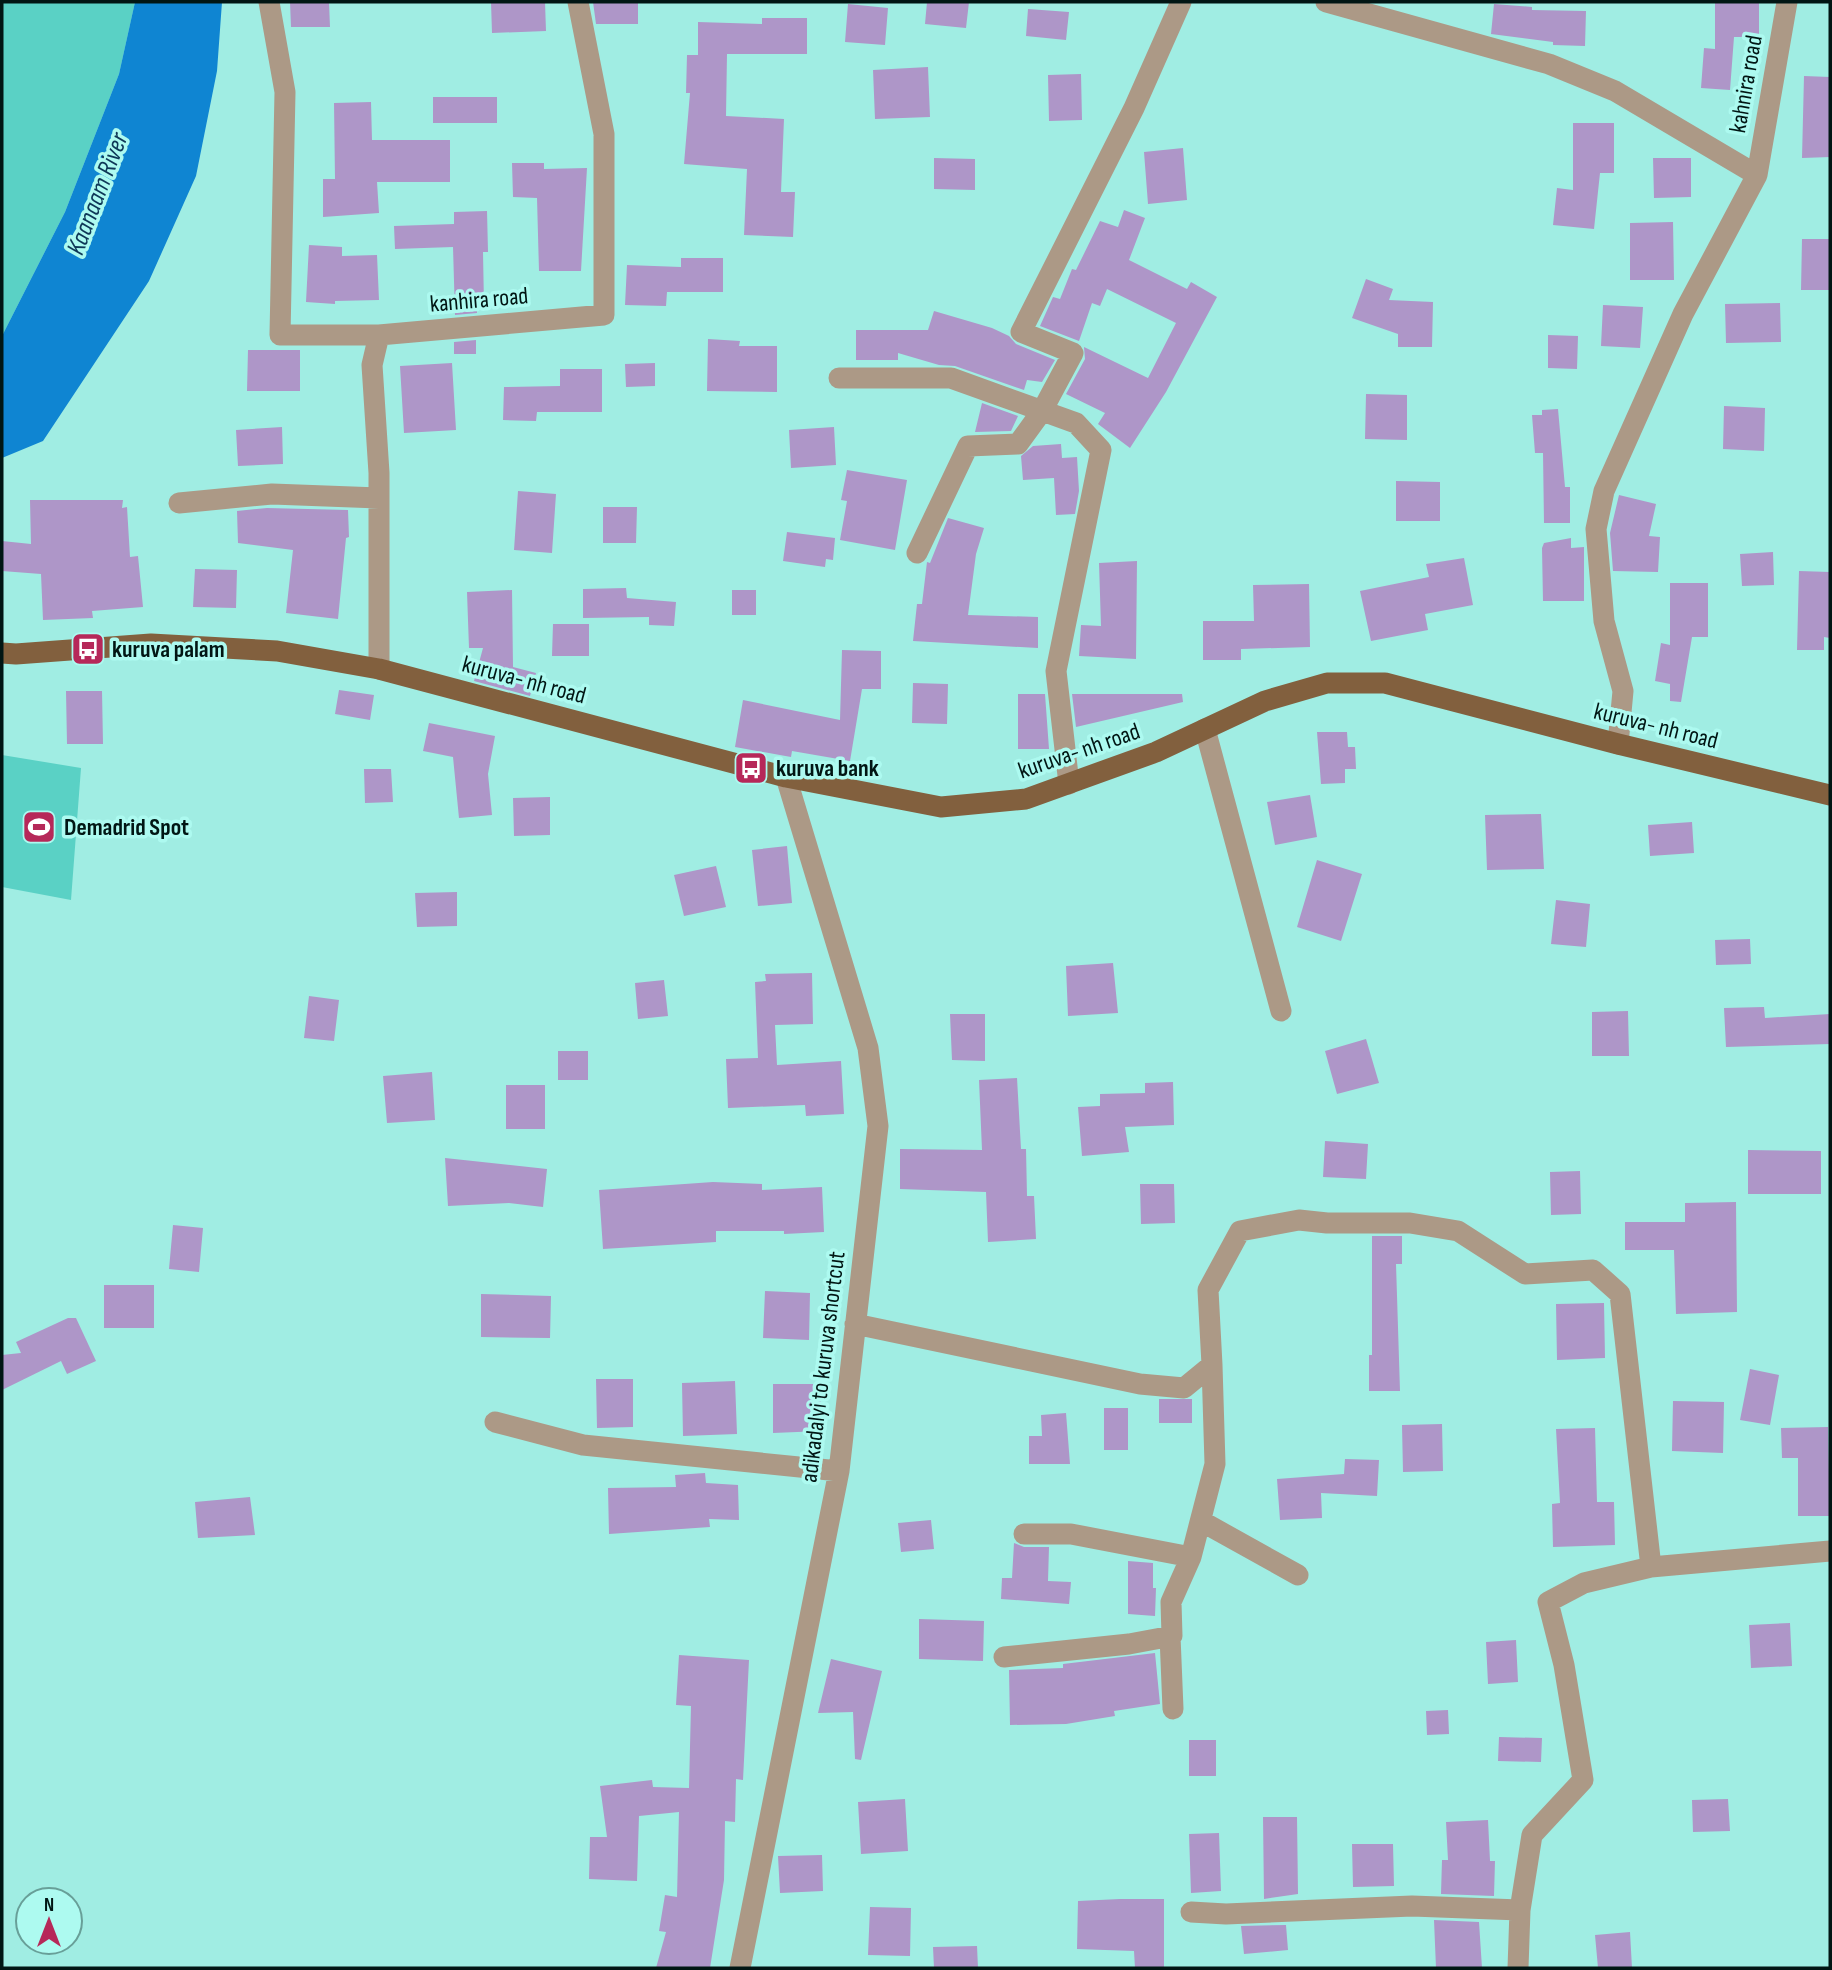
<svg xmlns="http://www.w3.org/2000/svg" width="1832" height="1970" font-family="'Sofia Sans Condensed',sans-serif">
  <rect width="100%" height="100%" fill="#a0ede3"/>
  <!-- green -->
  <path fill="#5ad1c5" d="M 2,2 L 135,2 L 119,74 L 65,212 L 2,336 Z
    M 2,755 L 81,768 L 71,900 L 2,887 Z"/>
  <!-- water -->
  <path fill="#0f85d2" d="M 135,2 L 222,2 L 217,71 L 196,176 L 149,281 L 43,441 L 2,458 L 2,336 L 65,212 L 119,74 Z"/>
  <!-- building -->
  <path fill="#ae96c8" d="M 290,2 L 329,2 L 330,27 L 291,27 Z
    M 491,2 L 545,2 L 546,31 L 492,33 Z
    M 593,2 L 638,2 L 638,24 L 596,24 Z
    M 927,2 L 969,2 L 966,28 L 925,24 Z
    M 1715,2 L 1759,2 L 1759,37 L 1734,37 L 1730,90 L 1701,88 L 1704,48 L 1715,49 Z
    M 848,4 L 888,8 L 885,45 L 845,42 Z
    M 1494,4 L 1532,7 L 1532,10 L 1586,11 L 1585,46 L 1553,45 L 1553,42 L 1491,34 Z
    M 1028,9 L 1069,12 L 1066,40 L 1026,36 Z
    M 762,18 L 807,18 L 807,54 L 727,54 L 726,116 L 784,119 L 781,192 L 795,192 L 793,237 L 744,235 L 747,169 L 684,164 L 690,93 L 686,93 L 687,55 L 698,55 L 698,22 L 762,24 Z
    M 928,67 L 930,117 L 875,119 L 873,70 Z
    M 1081,74 L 1082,120 L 1049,121 L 1048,75 Z
    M 1804,76 L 1830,77 L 1830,157 L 1802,158 Z
    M 433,97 L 497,97 L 497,123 L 433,123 Z
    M 371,102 L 372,140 L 450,140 L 450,182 L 377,182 L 379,213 L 323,217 L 323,179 L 335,179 L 334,103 Z
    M 1573,123 L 1614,123 L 1614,173 L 1600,173 L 1594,229 L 1553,225 L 1557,188 L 1573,190 Z
    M 1183,148 L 1187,200 L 1148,204 L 1144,152 Z
    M 934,158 L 975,159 L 975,190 L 934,189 Z
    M 1653,158 L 1691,158 L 1691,197 L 1654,198 Z
    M 512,163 L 544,163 L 544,169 L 587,168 L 581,271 L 539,271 L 537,198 L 513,197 Z
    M 1124,210 L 1145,218 L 1129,260 L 1187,289 L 1191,282 L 1217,297 L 1166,392 L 1130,448 L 1098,424 L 1105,413 L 1066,394 L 1085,359 L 1084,347 L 1148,378 L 1176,323 L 1107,289 L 1100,306 L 1092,303 L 1079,341 L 1040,326 L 1053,297 L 1060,299 L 1072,269 L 1076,270 L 1100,221 L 1118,227 Z
    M 487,211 L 488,252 L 483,252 L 484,305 L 477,305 L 477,313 L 455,315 L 453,247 L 395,249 L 394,226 L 454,224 L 454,212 Z
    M 1673,222 L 1674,280 L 1630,280 L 1630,223 Z
    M 1802,239 L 1830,239 L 1830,290 L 1801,290 Z
    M 309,245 L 342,247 L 342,256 L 377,255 L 379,300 L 335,301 L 335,304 L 306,302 Z
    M 681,258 L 723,258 L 723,292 L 667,292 L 666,306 L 625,305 L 627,265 L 681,267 Z
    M 1366,279 L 1393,289 L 1389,300 L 1433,302 L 1432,347 L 1398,347 L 1398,334 L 1352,318 Z
    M 1780,303 L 1781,342 L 1726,343 L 1725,304 Z
    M 1603,305 L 1643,307 L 1640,348 L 1601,346 Z
    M 934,311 L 992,328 L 1009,336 L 1016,344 L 1055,360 L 1042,382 L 1027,380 L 1024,390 L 955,366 L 939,365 L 898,353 L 898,360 L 856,360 L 856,330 L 928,330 Z
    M 1548,335 L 1578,336 L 1577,369 L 1548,368 Z
    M 708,339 L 740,341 L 739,346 L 777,346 L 777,392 L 707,391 Z
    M 476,340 L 476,354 L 454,354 L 454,342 Z
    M 248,350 L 300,350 L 300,391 L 247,391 Z
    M 452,363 L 456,430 L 404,433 L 400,366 Z
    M 655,363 L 655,386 L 626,387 L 625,364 Z
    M 560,369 L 602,369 L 602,412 L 537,412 L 536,421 L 503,420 L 504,387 L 560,386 Z
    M 1366,394 L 1407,395 L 1407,440 L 1365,439 Z
    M 982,403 L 1018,416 L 1011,431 L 975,432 Z
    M 1724,406 L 1765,408 L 1764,451 L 1723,449 Z
    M 1558,409 L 1565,487 L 1570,487 L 1570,523 L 1544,523 L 1543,453 L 1535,453 L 1532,415 L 1542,415 L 1542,410 Z
    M 282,427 L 283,464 L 238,466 L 236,430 Z
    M 834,427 L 836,465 L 791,468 L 789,430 Z
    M 1061,444 L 1062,458 L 1077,457 L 1079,491 L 1075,514 L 1056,515 L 1054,478 L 1023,480 L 1021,456 L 1033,446 Z
    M 847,470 L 907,480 L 895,550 L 840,540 L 847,501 L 841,500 Z
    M 1396,481 L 1440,482 L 1440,521 L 1396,521 Z
    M 518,491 L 556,494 L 552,553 L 514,550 Z
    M 1619,495 L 1656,504 L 1649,536 L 1660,537 L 1658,572 L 1613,571 L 1610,533 Z
    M 30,500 L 123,500 L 122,508 L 127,507 L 130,557 L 138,556 L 143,607 L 92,611 L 93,618 L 43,620 L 41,574 L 2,571 L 2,541 L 31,544 Z
    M 603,507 L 637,507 L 636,543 L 603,543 Z
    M 267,508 L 348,510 L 349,537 L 346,538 L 338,619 L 286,613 L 293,550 L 238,543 L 237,511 Z
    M 948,518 L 984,528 L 976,554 L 968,615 L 1038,617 L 1038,648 L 913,641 L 917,604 L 922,604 L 927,562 L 930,563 Z
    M 787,532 L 835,538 L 833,560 L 826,559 L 825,567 L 783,561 Z
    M 1571,538 L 1571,548 L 1584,547 L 1584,601 L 1543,601 L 1542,548 L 1544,543 Z
    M 1773,552 L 1774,585 L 1742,586 L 1740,554 Z
    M 1464,558 L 1473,605 L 1425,614 L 1428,630 L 1371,641 L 1360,591 L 1429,577 L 1426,564 Z
    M 1137,561 L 1136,659 L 1079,656 L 1081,625 L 1101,626 L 1099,563 Z
    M 195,569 L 237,570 L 236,608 L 193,607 Z
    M 1799,571 L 1830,572 L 1830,638 L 1824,637 L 1824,650 L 1797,650 Z
    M 1670,583 L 1708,583 L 1708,637 L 1692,637 L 1681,702 L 1670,701 L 1670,684 L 1655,681 L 1661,643 L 1670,645 Z
    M 1309,584 L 1310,647 L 1241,649 L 1241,660 L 1203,660 L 1203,621 L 1254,621 L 1253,585 Z
    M 626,588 L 627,598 L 676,602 L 674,626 L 649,625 L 649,617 L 583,618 L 583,589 Z
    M 512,590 L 513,667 L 536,673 L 530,696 L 474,681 L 483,648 L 469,648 L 467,592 Z
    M 732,590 L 756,590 L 756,615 L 732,615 Z
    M 553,624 L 589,624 L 589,656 L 552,656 Z
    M 842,650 L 881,651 L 881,689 L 862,689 L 850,761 L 792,751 L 791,757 L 735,747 L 743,700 L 840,720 Z
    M 913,683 L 948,684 L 947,724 L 912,723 Z
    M 339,690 L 374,695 L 370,720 L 335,714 Z
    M 66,691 L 102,691 L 103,744 L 67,744 Z
    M 1018,694 L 1045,694 L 1049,749 L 1018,749 Z
    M 1072,694 L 1182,694 L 1183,702 L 1076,727 Z
    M 429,723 L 495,736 L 488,774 L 492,815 L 459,818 L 453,757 L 423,751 Z
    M 1317,732 L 1347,732 L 1348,747 L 1355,747 L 1356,769 L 1345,769 L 1345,783 L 1321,784 Z
    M 364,769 L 391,769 L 393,802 L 365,803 Z
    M 1310,795 L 1317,837 L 1275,845 L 1267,802 Z
    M 550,797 L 550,835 L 514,836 L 513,798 Z
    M 1541,814 L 1544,869 L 1487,870 L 1485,815 Z
    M 1692,822 L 1694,853 L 1650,856 L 1648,825 Z
    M 787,846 L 792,903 L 758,906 L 752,850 Z
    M 1317,860 L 1362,874 L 1341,941 L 1297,927 Z
    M 716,866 L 726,907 L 684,916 L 674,875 Z
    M 457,892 L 457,926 L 417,927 L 415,893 Z
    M 1556,900 L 1590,904 L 1586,947 L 1551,944 Z
    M 1750,939 L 1751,964 L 1716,965 L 1715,940 Z
    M 1113,963 L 1118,1013 L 1068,1016 L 1066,966 Z
    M 812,973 L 813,1024 L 775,1025 L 777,1065 L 841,1061 L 844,1114 L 806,1116 L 805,1105 L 728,1108 L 726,1059 L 758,1058 L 755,982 L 766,981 L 765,974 Z
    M 664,980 L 668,1016 L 638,1019 L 635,983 Z
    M 309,996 L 339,1000 L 334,1041 L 304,1038 Z
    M 1764,1007 L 1765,1018 L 1830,1014 L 1830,1044 L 1726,1047 L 1724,1008 Z
    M 1628,1011 L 1629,1056 L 1592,1056 L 1592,1012 Z
    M 950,1014 L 985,1014 L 985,1061 L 952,1060 Z
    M 1366,1039 L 1379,1083 L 1337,1094 L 1325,1051 Z
    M 558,1051 L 588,1051 L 588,1080 L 558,1080 Z
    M 432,1072 L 435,1120 L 387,1123 L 383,1076 Z
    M 1017,1078 L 1021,1149 L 1026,1149 L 1027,1196 L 1034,1196 L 1036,1239 L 988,1242 L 986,1192 L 900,1189 L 900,1149 L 982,1150 L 979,1080 Z
    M 1173,1082 L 1174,1125 L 1125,1127 L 1129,1152 L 1082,1156 L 1078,1107 L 1100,1106 L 1100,1094 L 1145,1093 L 1145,1083 Z
    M 506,1085 L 545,1085 L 545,1129 L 506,1129 Z
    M 1325,1141 L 1368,1144 L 1366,1179 L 1323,1177 Z
    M 1748,1150 L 1821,1151 L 1821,1194 L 1748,1194 Z
    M 445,1158 L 547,1169 L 543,1207 L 509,1203 L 448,1206 Z
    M 1580,1171 L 1581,1214 L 1551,1215 L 1550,1172 Z
    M 713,1182 L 762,1184 L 762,1190 L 822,1187 L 824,1232 L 784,1234 L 784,1231 L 716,1231 L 716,1242 L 603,1249 L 599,1190 Z
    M 1140,1184 L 1174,1184 L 1175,1223 L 1141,1224 Z
    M 1736,1202 L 1737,1312 L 1676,1314 L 1674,1250 L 1625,1250 L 1625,1222 L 1685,1222 L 1685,1203 Z
    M 173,1225 L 203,1228 L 199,1272 L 169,1269 Z
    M 1372,1236 L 1402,1236 L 1402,1264 L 1396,1264 L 1400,1391 L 1369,1391 L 1369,1355 L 1372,1355 Z
    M 104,1285 L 154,1285 L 154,1328 L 104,1328 Z
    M 765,1291 L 810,1293 L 809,1340 L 763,1338 Z
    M 481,1294 L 551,1296 L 550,1338 L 481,1337 Z
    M 1604,1303 L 1605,1358 L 1557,1360 L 1556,1304 Z
    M 68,1318 L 76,1318 L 96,1361 L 67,1374 L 61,1361 L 2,1390 L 2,1355 L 21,1353 L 16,1342 Z
    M 1750,1369 L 1779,1375 L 1770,1425 L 1740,1420 Z
    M 596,1379 L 633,1379 L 633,1427 L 597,1428 Z
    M 735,1381 L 737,1434 L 683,1436 L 682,1383 Z
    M 773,1384 L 821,1384 L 821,1431 L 773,1433 Z
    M 1159,1399 L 1192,1399 L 1192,1423 L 1159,1423 Z
    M 1673,1401 L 1724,1402 L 1723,1453 L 1672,1451 Z
    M 1104,1408 L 1128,1408 L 1128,1450 L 1104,1450 Z
    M 1066,1413 L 1070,1464 L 1029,1464 L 1029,1436 L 1042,1436 L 1041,1415 Z
    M 1442,1424 L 1443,1471 L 1403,1472 L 1402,1425 Z
    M 1828,1427 L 1830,1516 L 1798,1516 L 1798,1458 L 1782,1458 L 1781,1428 Z
    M 1595,1428 L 1597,1502 L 1614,1502 L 1615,1545 L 1553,1547 L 1552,1504 L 1560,1503 L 1556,1429 Z
    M 1345,1459 L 1379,1460 L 1377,1496 L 1321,1493 L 1322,1518 L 1280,1520 L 1277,1479 L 1344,1474 Z
    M 705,1473 L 706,1483 L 738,1485 L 739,1520 L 709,1519 L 710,1527 L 609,1534 L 608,1488 L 676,1487 L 675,1475 Z
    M 250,1497 L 255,1535 L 198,1538 L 195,1502 Z
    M 931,1520 L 934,1549 L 901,1552 L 898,1523 Z
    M 1014,1543 L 1024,1547 L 1049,1547 L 1048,1581 L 1071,1582 L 1069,1604 L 1001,1599 L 1002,1578 L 1012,1578 Z
    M 1128,1561 L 1153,1563 L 1153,1588 L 1156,1588 L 1155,1616 L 1128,1614 Z
    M 919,1619 L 984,1621 L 983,1661 L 919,1659 Z
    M 1790,1623 L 1792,1666 L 1751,1668 L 1749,1625 Z
    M 1516,1640 L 1518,1682 L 1488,1684 L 1486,1642 Z
    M 1155,1653 L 1160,1704 L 1114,1711 L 1115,1716 L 1066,1724 L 1010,1725 L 1009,1670 L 1063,1668 L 1063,1664 Z
    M 679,1655 L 749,1660 L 743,1780 L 736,1779 L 735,1822 L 725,1821 L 724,1880 L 710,1968 L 656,1968 L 666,1932 L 659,1931 L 665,1895 L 677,1897 L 679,1812 L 639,1816 L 637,1881 L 589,1879 L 590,1837 L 607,1837 L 600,1786 L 652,1780 L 653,1787 L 689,1788 L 691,1706 L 676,1705 Z
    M 831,1659 L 882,1671 L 861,1760 L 855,1759 L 853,1712 L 818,1713 Z
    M 1448,1710 L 1449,1734 L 1427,1735 L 1426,1711 Z
    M 1499,1737 L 1542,1738 L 1541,1762 L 1498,1761 Z
    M 1189,1740 L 1216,1740 L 1216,1776 L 1189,1776 Z
    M 905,1799 L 908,1851 L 861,1854 L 858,1802 Z
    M 1728,1799 L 1730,1831 L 1693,1832 L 1692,1800 Z
    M 1263,1817 L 1297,1817 L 1298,1894 L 1264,1899 Z
    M 1488,1820 L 1490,1861 L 1495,1861 L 1494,1896 L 1441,1894 L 1442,1860 L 1448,1860 L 1446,1822 Z
    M 1219,1833 L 1221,1891 L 1191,1893 L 1189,1834 Z
    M 1352,1844 L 1393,1844 L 1394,1886 L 1353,1887 Z
    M 822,1855 L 823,1891 L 780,1893 L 778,1856 Z
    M 1120,1899 L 1164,1899 L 1164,1968 L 1135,1968 L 1134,1951 L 1077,1949 L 1078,1901 Z
    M 870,1907 L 911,1908 L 910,1956 L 868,1955 Z
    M 1434,1920 L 1479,1922 L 1482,1968 L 1436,1968 Z
    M 1286,1925 L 1288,1950 L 1244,1954 L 1241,1926 Z
    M 1630,1932 L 1632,1968 L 1598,1968 L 1595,1935 Z
    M 977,1946 L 978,1968 L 934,1968 L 933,1947 Z"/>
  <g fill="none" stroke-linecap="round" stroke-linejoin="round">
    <!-- minor -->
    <path stroke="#ac9986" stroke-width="21" d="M 269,2 L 285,92 L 280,335 L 379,335
      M 1326,2 L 1549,64 L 1615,91 L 1757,175 L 1683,314 L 1604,491 L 1596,529 L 1604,621 L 1623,691 L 1618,744
      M 1757,175 L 1787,2
      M 839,378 L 951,378 L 1076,423 L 1101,450 L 1056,671 L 1069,784
      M 179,503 L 272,494 L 379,498
      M 917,553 L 968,446 L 1018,444 L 1042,411 L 1073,353 L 1021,332 L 1134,108 L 1181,2
      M 379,669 L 379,473 L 372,365 L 379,335 L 604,315 L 604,134 L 578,2
      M 1205,729 L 1281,1011
      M 855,1324 L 1140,1384 L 1184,1388 L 1212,1365 L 1208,1290 L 1240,1231 L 1299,1220 L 1327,1223 L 1410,1223 L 1458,1231 L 1525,1274 L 1593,1270 L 1620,1294 L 1651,1567
      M 495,1422 L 583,1445 L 839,1471
      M 1201,1521 L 1298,1575
      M 1024,1534 L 1071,1534 L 1191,1557 L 1215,1464 L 1212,1365
      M 1170,1636 L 1173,1709
      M 1004,1657 L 1129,1644 L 1172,1636 L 1171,1602 L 1191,1557
      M 1191,1912 L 1226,1914 L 1412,1906 L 1520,1910
      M 740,1968 L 839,1471 L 878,1126 L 868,1048 L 786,777
      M 1518,1968 L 1520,1910 L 1532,1835 L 1583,1780 L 1564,1665 L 1548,1602 L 1584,1583 L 1651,1567 L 1830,1551"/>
    <!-- major -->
    <path stroke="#82603e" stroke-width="21" d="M 2,653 L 16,654 L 151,644 L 277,651 L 379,669 L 786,777 L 941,807 L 1026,799 L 1156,752 L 1265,701 L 1327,683 L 1385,683 L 1618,744 L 1830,795"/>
  </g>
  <!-- icons -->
  <defs>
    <symbol id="bus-square" viewBox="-11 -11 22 22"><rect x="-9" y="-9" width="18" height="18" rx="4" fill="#b62859" stroke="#adfaf0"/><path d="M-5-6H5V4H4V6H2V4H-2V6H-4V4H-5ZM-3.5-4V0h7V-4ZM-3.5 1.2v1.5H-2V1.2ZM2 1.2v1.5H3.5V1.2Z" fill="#fff"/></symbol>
    <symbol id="stadium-square" viewBox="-11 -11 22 22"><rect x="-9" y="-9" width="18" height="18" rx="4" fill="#b62859" stroke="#adfaf0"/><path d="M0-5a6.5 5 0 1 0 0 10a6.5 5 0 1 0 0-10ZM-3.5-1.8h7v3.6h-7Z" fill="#fff"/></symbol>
  </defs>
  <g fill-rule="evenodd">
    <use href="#bus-square" x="69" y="630" width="38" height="38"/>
    <use href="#bus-square" x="732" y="749" width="38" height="38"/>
    <use href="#stadium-square" x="20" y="808" width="38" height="38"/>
  </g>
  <g text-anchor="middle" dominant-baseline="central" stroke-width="7" stroke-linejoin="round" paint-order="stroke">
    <!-- street labels -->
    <g font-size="24" fill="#011614" stroke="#adfaf0">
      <text transform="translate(1746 84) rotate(-80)">kahnira road</text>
      <text transform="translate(479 300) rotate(-5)">kanhira road</text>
      <text transform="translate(524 680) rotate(15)">kuruva- nh road</text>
      <text transform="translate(1656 726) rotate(14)">kuruva- nh road</text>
      <text transform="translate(1079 751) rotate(-19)">kuruva- nh road</text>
      <text transform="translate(823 1367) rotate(-83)">adikadalyi to kuruva shortcut</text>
    </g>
    <!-- poi labels -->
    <g font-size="24" font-weight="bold" fill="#011614" stroke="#adfaf0" text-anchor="start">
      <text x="112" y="649">kuruva palam</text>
      <text x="776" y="768">kuruva bank</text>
      <text x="64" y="827">Demadrid Spot</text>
    </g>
    <!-- water labels -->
    <g font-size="26" font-style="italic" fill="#0e3757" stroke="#adfaf0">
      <text transform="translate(98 194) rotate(-69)">Kaanaam River</text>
    </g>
  </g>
  <!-- border -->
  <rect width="1832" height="1970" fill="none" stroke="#011614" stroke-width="7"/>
  <!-- north arrow -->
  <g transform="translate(49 1921)"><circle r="33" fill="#adfaf0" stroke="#689f98" stroke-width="2"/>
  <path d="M0-5L12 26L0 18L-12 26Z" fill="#b62859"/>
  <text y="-10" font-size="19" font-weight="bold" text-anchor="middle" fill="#011614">N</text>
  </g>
</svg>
